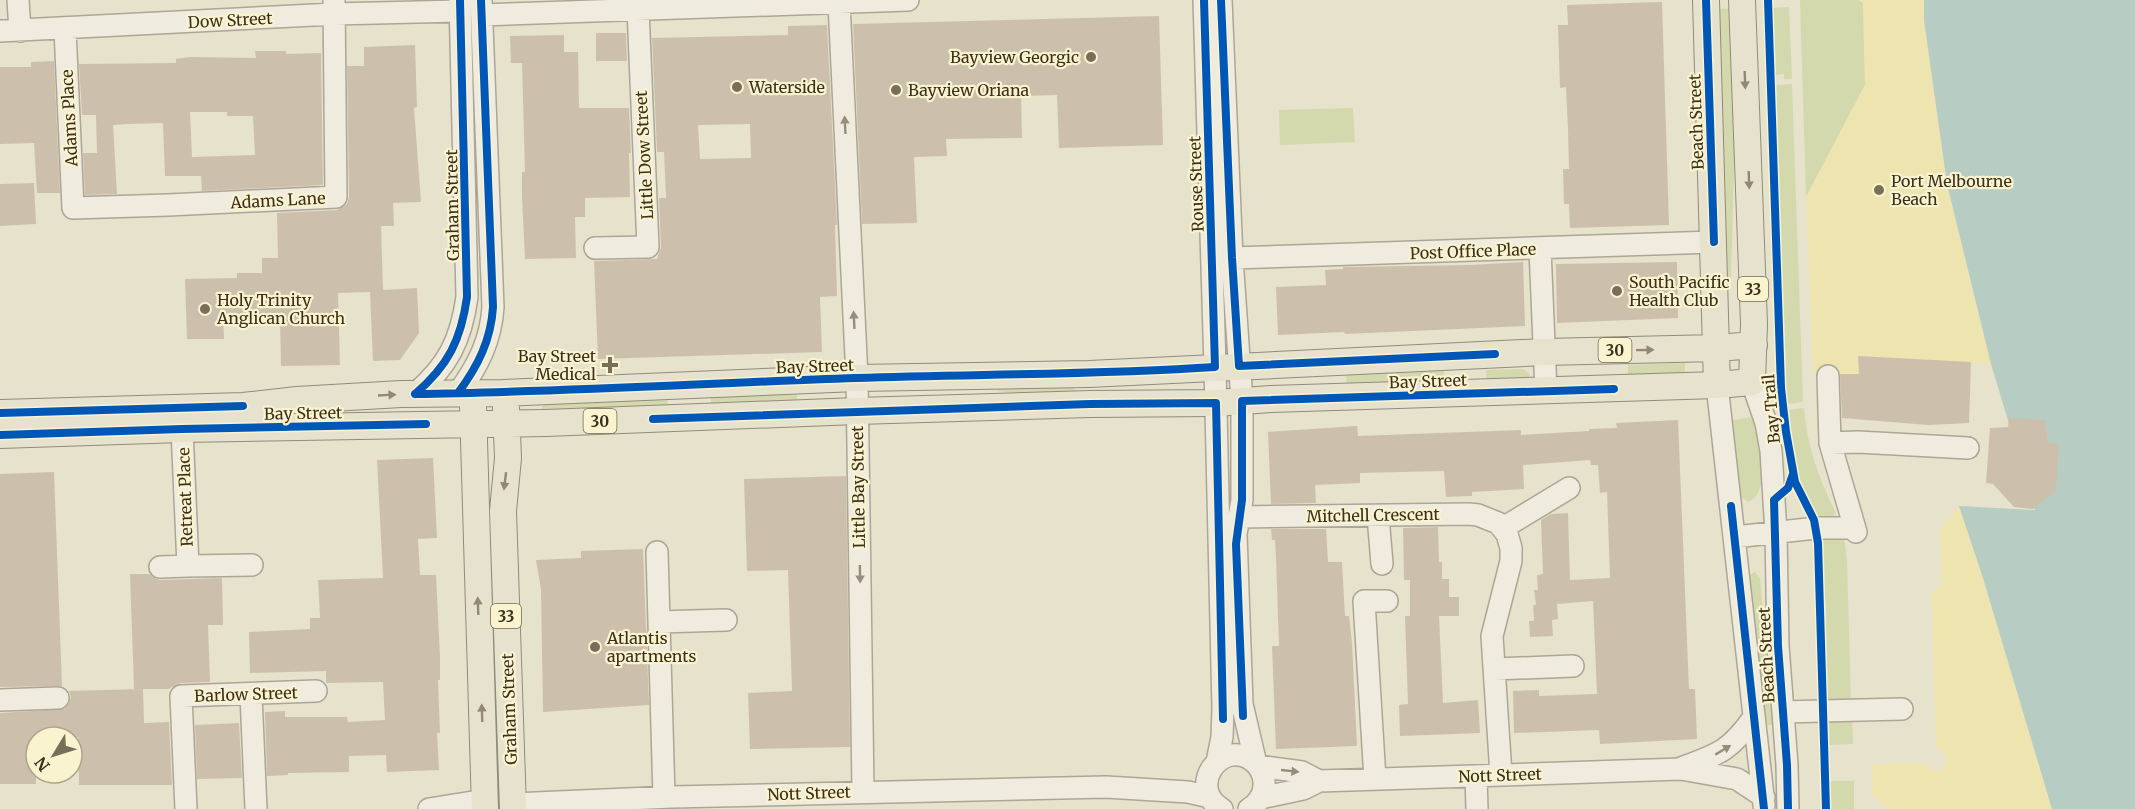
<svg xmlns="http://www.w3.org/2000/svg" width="2135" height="809" font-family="Merriweather,serif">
  <rect width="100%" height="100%" fill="#e7e2cb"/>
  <!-- green -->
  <path fill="#d3d9ac" d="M 1800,0 L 1859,0 L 1863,3 L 1865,85 L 1806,197 Z
    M 1789,7 L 1792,79 L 1784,79 L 1784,74 L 1775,75 L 1773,8 Z
    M 1731,8 L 1735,130 L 1731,278 L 1726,278 L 1717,9 Z
    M 1792,84 L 1803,402 L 1787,404 L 1775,85 Z
    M 1353,108 L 1355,142 L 1280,145 L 1279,110 Z
    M 1685,363 L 1685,376 L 1628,377 L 1628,365 Z
    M 1523,369 L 1530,374 L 1528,378 L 1487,382 L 1486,370 Z
    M 1444,371 L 1444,384 L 1347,387 L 1346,374 Z
    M 1073,385 L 1076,391 L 1075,393 L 1032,395 L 997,391 L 996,386 Z
    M 797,393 L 797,405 L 711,407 L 711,396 Z
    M 667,397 L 668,409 L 539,413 L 543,405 Z
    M 1804,408 C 1807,447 1819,479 1836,513 L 1833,516 L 1817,516 L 1799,485 L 1788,410 Z
    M 1753,417 C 1762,434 1772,493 1748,502 L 1741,497 L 1732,420 Z
    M 1821,538 L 1844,538 L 1847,561 L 1851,703 L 1828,704 L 1825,599 Z
    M 1755,572 L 1760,578 L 1773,725 L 1765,725 L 1749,579 L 1751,574 Z
    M 1852,717 L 1853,744 L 1829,745 L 1828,718 Z
    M 1830,781 L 1854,781 L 1854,809 L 1831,809 Z"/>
  <!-- sand -->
  <path fill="#ede4b0" d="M 1859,0 L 1924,0 L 1924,20 L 1947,184 L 1991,364 L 1859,356 L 1859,374 L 1813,373 L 1806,197 L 1865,85 L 1863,3 Z
    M 1959,506 L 1983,578 L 2052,809 L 1888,809 L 1872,795 L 1872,764 L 1924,763 C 1930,774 1941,773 1947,763 L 1944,751 L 1936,747 L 1931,592 L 1939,587 L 1942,581 L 1939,530 Z"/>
  <!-- water -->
  <path fill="#b7cdc3" d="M 1924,0 L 2135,0 L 2135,809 L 2052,809 L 1983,578 L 1959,506 L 2035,510 L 1991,364 L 1947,184 L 1924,20 Z"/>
  <!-- building -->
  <path fill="#ccc0ac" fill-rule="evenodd" d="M 1662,2 L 1669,225 L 1570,228 L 1569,204 L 1564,204 L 1563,169 L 1569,169 L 1568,130 L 1566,87 L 1560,88 L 1558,25 L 1568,25 L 1567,5 Z
    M 1159,16 L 1163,145 L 1059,148 L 1057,95 L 1021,96 L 1022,138 L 946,139 L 947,156 L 914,157 L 917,223 L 862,224 L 853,24 Z
    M 827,25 L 837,225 L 835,225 L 837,296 L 820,297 L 822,352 L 598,359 L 594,261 L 657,259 L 661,247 L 659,198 L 666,198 L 664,152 L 657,152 L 652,38 L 788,35 L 788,26 ZM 750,124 L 751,158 L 700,159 L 698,125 Z
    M 596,33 L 626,33 L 627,61 L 596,61 Z
    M 564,35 L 564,52 L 578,52 L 579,108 L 629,108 L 631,153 L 629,153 L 630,197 L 585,198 L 585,217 L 575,217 L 576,258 L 525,259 L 522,197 L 522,172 L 525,172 L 522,63 L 511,63 L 510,36 Z
    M 415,45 L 417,107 L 414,108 L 421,202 L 393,203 L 394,226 L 381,226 L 383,290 L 417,288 L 419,333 L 400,360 L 373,361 L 370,292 L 338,293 L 340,365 L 281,366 L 280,315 L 223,316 L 224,339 L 187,339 L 185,279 L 237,278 L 237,273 L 262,273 L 262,258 L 278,258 L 277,213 L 337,210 L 347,204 L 349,197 L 347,66 L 364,66 L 364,47 Z
    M 255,51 L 286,51 L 286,54 L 321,53 L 323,185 L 202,191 L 201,176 L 165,176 L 163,123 L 128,124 L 113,125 L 117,194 L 85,195 L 83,153 L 97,153 L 96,115 L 82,115 L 79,64 L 176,63 L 176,59 L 190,57 L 256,58 ZM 190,112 L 227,112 L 227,116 L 253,116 L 255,155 L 192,157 Z
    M 54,61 L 60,193 L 37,193 L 34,143 L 0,144 L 0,67 L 31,67 L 31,62 Z
    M 34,183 L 36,224 L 0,226 L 0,184 Z
    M 1523,262 L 1525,326 L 1345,334 L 1344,332 L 1278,335 L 1276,287 L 1326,285 L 1325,270 L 1343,269 L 1343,267 L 1470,265 Z
    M 1677,262 L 1678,318 L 1557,323 L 1556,264 Z
    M 1858,356 L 1971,362 L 1969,423 L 1928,425 L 1842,418 L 1840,374 L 1859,374 Z
    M 2009,418 L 2045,420 L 2048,443 L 2059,444 L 2056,491 L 2033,509 L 2014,507 L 1993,484 L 1986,483 L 1990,428 L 2008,427 Z
    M 1678,420 L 1689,689 L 1695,689 L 1697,739 L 1600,744 L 1599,730 L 1514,733 L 1513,691 L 1539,690 L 1539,696 L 1597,694 L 1593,601 L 1557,604 L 1558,619 L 1552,620 L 1553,636 L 1530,637 L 1529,621 L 1534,621 L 1533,605 L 1536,605 L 1534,590 L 1538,590 L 1537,575 L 1543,574 L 1541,520 L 1551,514 L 1568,513 L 1570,580 L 1610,578 L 1607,492 L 1600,493 L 1598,465 L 1591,465 L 1590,460 L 1523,465 L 1524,489 L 1472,492 L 1472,496 L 1446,497 L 1444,471 L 1360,473 L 1360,483 L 1315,485 L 1316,503 L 1271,504 L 1268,432 L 1357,426 L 1358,436 L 1521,430 L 1521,435 L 1589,431 L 1589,429 L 1617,428 L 1616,423 Z
    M 433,458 L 437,538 L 418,539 L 420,575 L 436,575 L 440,657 L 440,680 L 438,680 L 440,733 L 437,733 L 439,770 L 387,772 L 386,755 L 349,756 L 349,772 L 288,773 L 288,775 L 267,776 L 265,712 L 285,711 L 285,717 L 347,717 L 348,722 L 385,720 L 383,682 L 326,683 L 326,671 L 250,673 L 249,632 L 310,629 L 310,618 L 320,618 L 318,580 L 383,578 L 377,460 Z
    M 54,472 L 62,686 L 0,687 L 0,474 Z
    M 846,476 L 850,747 L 750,749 L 748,693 L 792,691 L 788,570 L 747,571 L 744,479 Z
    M 1438,527 L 1439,562 L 1442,562 L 1442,579 L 1449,579 L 1449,597 L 1459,597 L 1459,616 L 1439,616 L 1443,703 L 1478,700 L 1480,733 L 1400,736 L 1399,705 L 1408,704 L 1405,616 L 1410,616 L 1410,580 L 1404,580 L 1403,528 Z
    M 1271,529 L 1326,529 L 1328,562 L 1342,562 L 1345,616 L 1349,616 L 1352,643 L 1357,746 L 1276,749 L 1272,646 L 1279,646 L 1276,557 L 1275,540 L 1272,540 Z
    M 643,549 L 649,705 L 543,712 L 541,589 L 536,560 L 581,558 L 581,551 Z
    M 130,574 L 149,574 L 155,578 L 160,580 L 222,578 L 223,625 L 208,625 L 210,682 L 181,683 L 168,689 L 134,689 Z
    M 143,689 L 144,723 L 169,722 L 172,785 L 79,785 L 78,737 L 36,737 L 36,784 L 0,784 L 0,713 L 64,709 L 69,703 L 71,697 L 69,691 Z
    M 239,723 L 242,778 L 197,779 L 195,725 Z"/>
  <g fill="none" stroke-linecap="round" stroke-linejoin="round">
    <defs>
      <path id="minor" d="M 18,0 L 20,31
        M 1204,0 L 1215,367 L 1223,709 L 1222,737 L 1217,762
        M 1221,0 L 1232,258 L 1242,401 L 1242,500 L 1236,534 L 1242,704 L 1256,764
        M 839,3 L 857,378 L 863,791
        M 482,15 L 908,0
        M 65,29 L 73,208 L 168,205 L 336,197 L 334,0
        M 0,31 L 334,14 L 460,11
        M 595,248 L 648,247 L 638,9
        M 1540,249 L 1546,391
        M 1232,258 L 1714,242
        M 1828,376 L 1830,443 L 1856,532
        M 1752,382 L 1766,423 L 1771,451 L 1776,533 L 1778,646 L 1787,765 L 1788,809
        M 1717,385 L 1764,805
        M 458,393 C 478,366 491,340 493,307 L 481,0
        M 415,394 C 448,366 461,340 467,297 L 460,0
        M 182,429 L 188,566 L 252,565
        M 1830,443 L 1858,442 L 1968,448
        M 1378,516 L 1382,564
        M 1240,517 L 1469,514 L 1478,515 L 1498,523 L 1507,534 L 1511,548 L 1511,561 L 1492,636 L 1501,775
        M 1503,528 L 1569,488
        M 1735,537 L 1816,528 L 1846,528
        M 657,552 L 664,797
        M 160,567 L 188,566
        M 659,622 L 726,620
        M 1495,669 L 1573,666
        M 251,695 L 256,809
        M 0,700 L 58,698
        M 1783,712 L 1902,709
        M 1258,766 L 1302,772 L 1319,781
        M 1681,768 C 1719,754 1730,751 1754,717
        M 1476,776 L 1477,809
        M 1375,779 L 1364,601 L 1387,601
        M 1260,798 L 1303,789 L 1319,781 L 1681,769 L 1737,779 L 1764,797
        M 513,804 L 672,797 L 1106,787 L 1188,792 L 1210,797
        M 186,809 L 181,696 L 316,691
        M 429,809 L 485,800
        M 1222,809 C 1186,788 1221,737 1253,761 C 1259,766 1263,773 1264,781 C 1265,793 1259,803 1249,809"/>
      <path id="major" d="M 1706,0 L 1717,385
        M 473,407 L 485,809
        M 506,408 L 508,458 L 503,511 L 513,809
        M 0,413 L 243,406 L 297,400 L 401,394 L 503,393 L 857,378 L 1089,374 L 1544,352 L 1717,348 L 1754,345
        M 0,435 L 182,429 L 546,423 L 857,411 L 1090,404 L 1216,403 L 1271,399 L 1717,385 L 1752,382 L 1754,324 L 1742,0"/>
    </defs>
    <!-- minor casing -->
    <use href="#minor" stroke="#aca695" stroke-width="24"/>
    <!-- major casing -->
    <use href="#major" stroke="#918b7b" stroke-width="28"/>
    <!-- minor -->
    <use href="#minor" stroke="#efebde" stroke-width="21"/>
    <!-- major -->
    <use href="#major" stroke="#e7e2ce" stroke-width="26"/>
    <defs>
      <path id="cycleway" d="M 1221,0 L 1232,258 L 1239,366 L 1495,354
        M 1706,0 L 1714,242
        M 1768,0 L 1781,388 L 1786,432 L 1795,482 L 1814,520 L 1818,543 L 1826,809
        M 458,393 C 478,366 491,340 493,307 L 481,0
        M 415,394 C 562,392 709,383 856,378 C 976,374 1096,375 1215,367 L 1204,0
        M 415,394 C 448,366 461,340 467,297 L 460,0
        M 0,413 L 243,406
        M 653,419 L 1090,404 L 1216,403 L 1223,719
        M 0,435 L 182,429 L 426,424
        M 1731,506 L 1764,809
        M 1243,716 L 1236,544 L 1242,500 L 1242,401 L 1614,389
        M 1788,809 L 1787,765 L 1778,646 L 1774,500 L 1788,488 L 1793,474"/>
    </defs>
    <!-- cycleway casing -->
    <use href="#cycleway" stroke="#f9f3d0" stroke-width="11"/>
    <!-- cycleway -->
    <use href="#cycleway" stroke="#0057b8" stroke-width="8"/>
  </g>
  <!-- one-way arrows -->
  <defs><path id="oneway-solid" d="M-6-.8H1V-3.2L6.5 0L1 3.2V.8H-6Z" transform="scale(1.5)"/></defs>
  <g fill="#928874">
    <use href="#oneway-solid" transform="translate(1745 80) rotate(88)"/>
    <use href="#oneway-solid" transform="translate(1749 180) rotate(88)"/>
    <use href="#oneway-solid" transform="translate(1645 350) rotate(-1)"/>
    <use href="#oneway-solid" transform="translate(387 395) rotate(-3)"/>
    <use href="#oneway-solid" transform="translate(505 481) rotate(97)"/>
    <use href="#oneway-solid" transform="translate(478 606) rotate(-92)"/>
    <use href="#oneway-solid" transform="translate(482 713) rotate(-92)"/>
  </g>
  <g fill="#968d7c">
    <use href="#oneway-solid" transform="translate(845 125) rotate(-93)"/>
    <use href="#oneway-solid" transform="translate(854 320) rotate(-93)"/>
    <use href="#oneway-solid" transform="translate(860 574) rotate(89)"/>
    <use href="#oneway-solid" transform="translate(1723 750) rotate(-31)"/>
    <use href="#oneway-solid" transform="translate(1290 771) rotate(6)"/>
  </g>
  <!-- markers -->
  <g fill="#786e59" stroke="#f9f3d0" stroke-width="2">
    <circle cx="1091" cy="57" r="6"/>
    <circle cx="737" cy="87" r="6"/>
    <circle cx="896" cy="90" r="6"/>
    <circle cx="1879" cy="190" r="6"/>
    <circle cx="1617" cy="291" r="6"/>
    <circle cx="205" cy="309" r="6"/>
    <path d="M607 356h6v6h6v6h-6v6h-6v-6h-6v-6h6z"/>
    <circle cx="595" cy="647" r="6"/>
  </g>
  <g text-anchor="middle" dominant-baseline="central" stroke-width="4.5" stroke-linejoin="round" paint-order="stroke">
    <!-- shield labels -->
    <g fill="#f9f3d0" stroke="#756a51" stroke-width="1.5">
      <rect x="1738" y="277" width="30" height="24" rx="4.5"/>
      <rect x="1598.5" y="338" width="33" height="24" rx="4.5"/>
      <rect x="583.5" y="409" width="33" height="24" rx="4.5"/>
      <rect x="491" y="604" width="30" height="24" rx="4.5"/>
    </g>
    <g font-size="15" font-weight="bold" fill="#3c2f1b">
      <text x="1753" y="289">33</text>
      <text x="1615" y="350">30</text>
      <text x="600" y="421">30</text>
      <text x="506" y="616">33</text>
    </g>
    <!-- street labels -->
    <g font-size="16" fill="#3c2f1b" stroke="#f9f3d0">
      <text transform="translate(230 20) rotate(-3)">Dow Street</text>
      <text transform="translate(69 118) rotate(-93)">Adams Place</text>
      <text transform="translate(1696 122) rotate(-92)">Beach Street</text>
      <text transform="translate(644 155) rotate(-93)">Little Dow Street</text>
      <text transform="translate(1196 184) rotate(-92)">Rouse Street</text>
      <text transform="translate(278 200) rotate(-3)">Adams Lane</text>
      <text transform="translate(452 205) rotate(-91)">Graham Street</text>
      <text transform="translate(1473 251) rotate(-2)">Post Office Place</text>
      <text transform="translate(815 366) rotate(-2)">Bay Street</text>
      <text transform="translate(1428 381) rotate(-2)">Bay Street</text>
      <text transform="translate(1771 409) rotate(-95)">Bay Trail</text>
      <text transform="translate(303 413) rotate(-1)">Bay Street</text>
      <text transform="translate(858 487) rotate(-91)">Little Bay Street</text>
      <text transform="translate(185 497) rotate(-92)">Retreat Place</text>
      <text transform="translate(1373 515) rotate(-1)">Mitchell Crescent</text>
      <text transform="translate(1766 655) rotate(-93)">Beach Street</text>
      <text transform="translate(246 694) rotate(-2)">Barlow Street</text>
      <text transform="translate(509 709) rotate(-92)">Graham Street</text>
      <text transform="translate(1500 775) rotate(-2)">Nott Street</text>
      <text transform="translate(809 793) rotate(-2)">Nott Street</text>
    </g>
    <!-- poi labels -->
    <g font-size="16" fill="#3c2f1b" stroke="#f9f3d0" text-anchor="start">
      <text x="1079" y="57" text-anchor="end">Bayview Georgic</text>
      <text x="749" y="87">Waterside</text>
      <text x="908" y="90">Bayview Oriana</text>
      <text x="1891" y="181">Port Melbourne<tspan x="1891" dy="18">Beach</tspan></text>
      <text x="1629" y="282">South Pacific<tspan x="1629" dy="18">Health Club</tspan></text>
      <text x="217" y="300">Holy Trinity<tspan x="217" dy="18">Anglican Church</tspan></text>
      <text x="596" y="356" text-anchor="end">Bay Street<tspan x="596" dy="18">Medical</tspan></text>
      <text x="607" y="638">Atlantis<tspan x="607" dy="18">apartments</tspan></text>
    </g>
  </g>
  <!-- north arrow -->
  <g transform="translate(54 755) rotate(232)"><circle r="28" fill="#f9f3d0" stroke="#ada588" stroke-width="1.5"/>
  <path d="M0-4.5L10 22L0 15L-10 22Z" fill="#786e59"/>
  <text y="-9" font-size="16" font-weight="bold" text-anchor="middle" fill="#3c2f1b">N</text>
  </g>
</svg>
